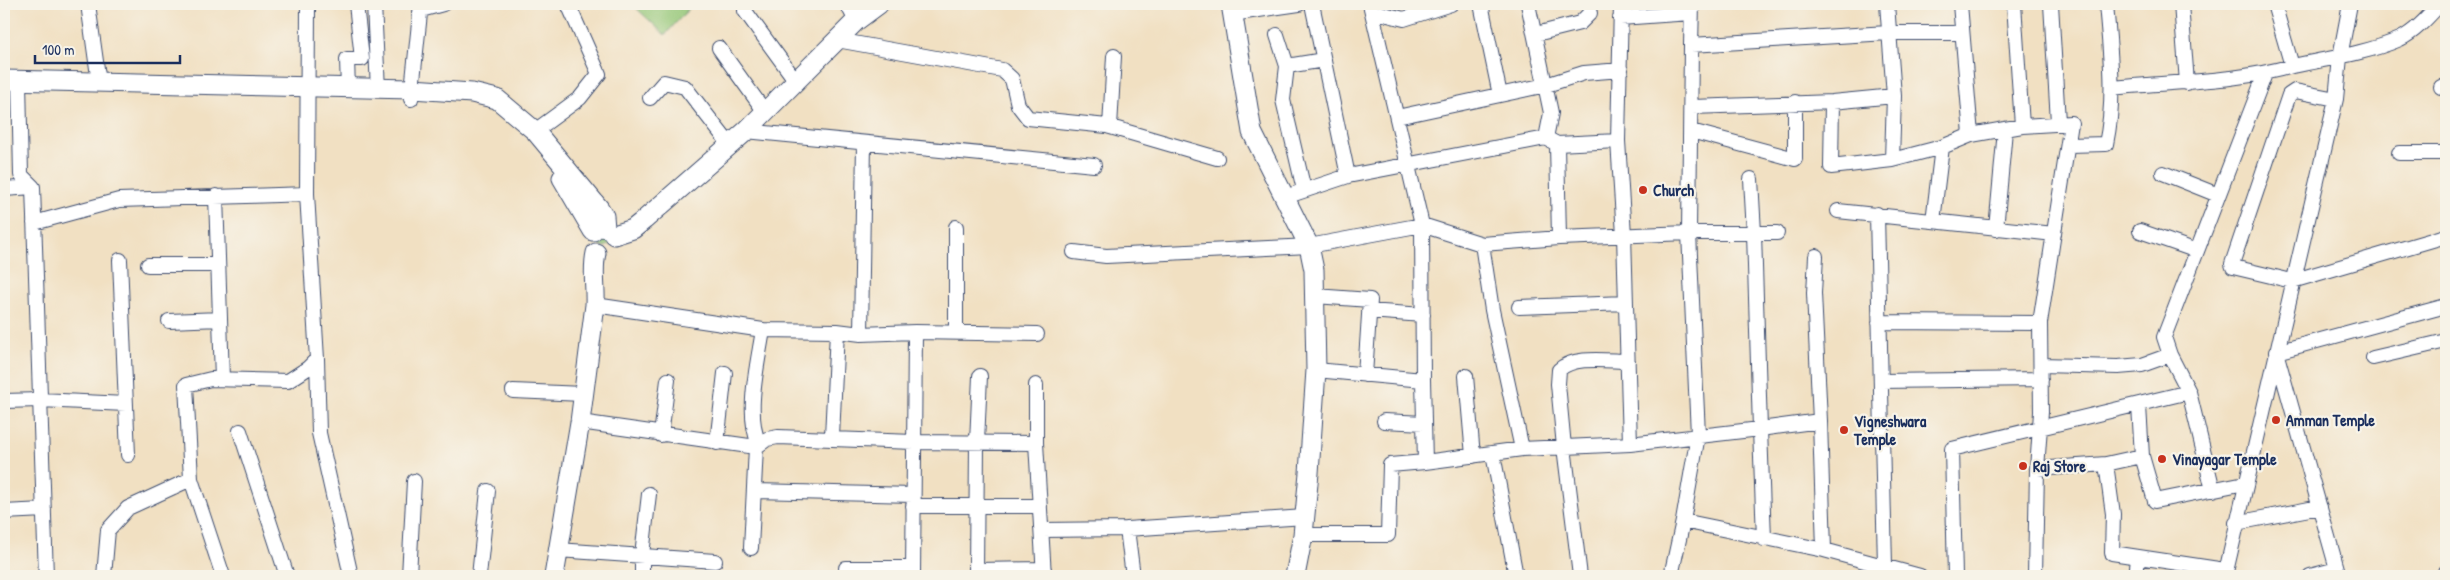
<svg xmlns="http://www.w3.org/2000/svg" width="2450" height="580" font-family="'Patrick Hand',sans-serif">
  <rect width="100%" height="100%" fill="#f7f3e8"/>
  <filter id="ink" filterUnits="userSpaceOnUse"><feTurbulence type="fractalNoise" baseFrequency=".02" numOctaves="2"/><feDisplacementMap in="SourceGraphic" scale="10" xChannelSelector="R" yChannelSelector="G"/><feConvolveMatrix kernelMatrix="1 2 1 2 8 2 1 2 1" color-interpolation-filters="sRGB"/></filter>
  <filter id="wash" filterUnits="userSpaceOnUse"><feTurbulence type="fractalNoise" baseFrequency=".0096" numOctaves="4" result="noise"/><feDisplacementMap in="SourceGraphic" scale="20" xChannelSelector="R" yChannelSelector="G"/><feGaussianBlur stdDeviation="1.12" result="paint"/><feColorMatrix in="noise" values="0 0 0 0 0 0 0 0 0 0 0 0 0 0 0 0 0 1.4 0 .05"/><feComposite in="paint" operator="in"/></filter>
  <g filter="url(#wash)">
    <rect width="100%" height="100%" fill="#f1e0c2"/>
    <!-- green -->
    <path fill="#95c778" stroke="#587b6b" d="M 632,4 L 693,4 L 665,35 Z
      M 600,232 L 611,243 L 605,247 L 598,245 L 596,240 Z"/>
  </g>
  <g filter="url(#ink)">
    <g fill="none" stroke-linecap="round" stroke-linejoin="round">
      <defs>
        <path id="minor" d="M 88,4 L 99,83
          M 308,4 L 307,194 L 317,359 L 319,433 L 351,576
          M 374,4 L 378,90
          M 847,4 L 856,21
          M 1312,4 L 1348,176
          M 1370,4 L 1422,225 L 1423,380
          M 1481,4 L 1500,95
          M 1528,4 L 1551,113 L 1546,138
          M 1621,4 L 1618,141 L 1624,235 L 1630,444
          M 1887,4 L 1894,96 L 1892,160 L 1942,147 L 1971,135 L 2022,126 L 2071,123 L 2040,323 L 2041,412 L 2037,469 L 2035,576
          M 1960,4 L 1971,135
          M 2014,4 L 2022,126
          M 2051,4 L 2058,122
          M 2181,4 L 2187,83
          M 421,10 L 443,4
          M 745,11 L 796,81
          M 1380,13 L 1404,19 L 1451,4
          M 1232,14 L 1299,4
          M 1620,18 L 1691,13
          M 1536,34 L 1580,23 L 1590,13
          M 1277,35 L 1287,66 L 1283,100 L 1304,190
          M 837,40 L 1002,70 L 1012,79 L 1018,105 L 1028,118 L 1107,126 L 1217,158
          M 1691,45 L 1692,4
          M 719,48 L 765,112
          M 1287,66 L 1324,60
          M 2292,66 C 2326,59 2368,53 2400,39 C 2415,32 2429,16 2440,4
          M 19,81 L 21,175 L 33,187 L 46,576
          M 2441,87 L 2446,87
          M 2113,88 C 2173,81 2233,83 2292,66 L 2274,4
          M 348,89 L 347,59 L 362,59 L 356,4
          M 650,98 L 664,82 L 685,87 L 730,145
          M 411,99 L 421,4
          M 2336,99 L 2295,91 L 2289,95 L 2232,264 L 2233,267 L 2292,281 L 2446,236
          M 1832,102 L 1831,167 L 1892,160
          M 1692,107 L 1832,102 L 1894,96
          M 1397,117 L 1546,85 L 1584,73 L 1621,70
          M 1110,127 L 1114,56
          M 535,131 L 580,98 L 599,74 L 568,4
          M 746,131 L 1094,165
          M 1691,131 L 1795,159 L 1795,102
          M 2069,145 L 2106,144 C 2116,97 2110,51 2106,4
          M 2399,153 L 2446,153
          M 2163,173 L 2218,195
          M 1751,179 L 1754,233 L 1777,233
          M 4,189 L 33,187
          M 216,196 L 222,379
          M 1285,197 L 1348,176 L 1546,138 L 1557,144
          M 1838,211 L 2054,234
          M 1877,214 L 1885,566
          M 1933,221 L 1942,147
          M 34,223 L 119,200 L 307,194
          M 956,227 L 956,333
          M 1996,229 L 2005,130
          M 2140,231 L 2197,251
          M 1559,238 L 1557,144 L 1618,141
          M 1482,244 L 1492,310 L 1522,449
          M 1074,252 L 1106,256 L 1309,246 L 1422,225 L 1482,244 L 1559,238 L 1689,233 L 1754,233 L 1760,429 L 1820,421 L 1824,550 L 1920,576
          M 1816,256 L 1814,293 L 1820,421
          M 120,260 L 128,455
          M 148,265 L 218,265
          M 1315,296 L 1370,300 L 1365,375
          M 595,305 L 763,330 L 837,331 L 861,334 L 915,332 L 1037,334
          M 1519,307 L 1626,303
          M 1369,311 L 1423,315
          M 169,321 L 220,319
          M 1879,322 L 2040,323
          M 861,334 L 864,143
          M 2170,355 L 2189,392
          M 2373,358 L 2446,341
          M 2041,365 L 2118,367 L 2142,365 L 2170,355 L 2164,337 L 2265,74
          M 1316,370 L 1423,380 L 1425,462 L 1522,449 L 1630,444 L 1760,429 L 1764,539
          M 1466,376 L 1473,456
          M 1881,381 L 2041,379
          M 513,391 L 583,394
          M 4,401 L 40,400 L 126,404
          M 2139,406 L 2142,456
          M 1384,421 L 1424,423
          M 580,422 L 756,447 L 767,439 L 778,437 L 914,442 L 1036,443 L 1044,576
          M 240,431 L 287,576
          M 661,435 L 668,380
          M 832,437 L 837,331
          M 717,443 L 725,373
          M 1036,443 L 1036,385
          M 759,444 C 745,413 758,363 763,330
          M 1493,454 L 1516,576
          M 2106,464 L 2113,514 L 2112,553 L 2225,570
          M 2037,469 L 2106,464 L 2142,456 L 2155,501 L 2245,483
          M 191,479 L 223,576
          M 754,491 L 913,495
          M 913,506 L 1040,506
          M 4,512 L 44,510
          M 1683,521 L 1698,435 L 1689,233 L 1691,45 L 1888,33 L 1962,33
          M 2236,523 L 2320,507
          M 1127,529 L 1133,576
          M 1042,530 L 1127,529 L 1305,517
          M 1303,535 L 1388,535 L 1390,465 L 1425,462
          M 751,548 L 756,447
          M 558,550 L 715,561
          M 846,568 L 913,568
          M 976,570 L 1044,569
          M 104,576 L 108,530 L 128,508 L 191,479 L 186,385 L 211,379 L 288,381 L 308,368 L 317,359
          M 409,576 L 414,481
          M 479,576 L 488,491
          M 642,576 L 642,555 L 649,494
          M 913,576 L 915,332
          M 976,576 L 977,442 L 980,376
          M 1580,576 L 1564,447 L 1558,384 L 1559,370 C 1574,355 1608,361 1628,361
          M 1671,576 L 1683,521 L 1824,550
          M 1955,576 L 1952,449 L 2189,392 L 2213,490
          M 2136,576 L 2138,559
          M 2225,576 L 2336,99 L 2340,57 L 2350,4
          M 2310,576 L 2337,569
          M 2339,576 L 2276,352 L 2446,306"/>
        <path id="major" d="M 1231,4 L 1252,132 L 1309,246 L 1314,270 L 1316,370 L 1309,473 L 1303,535 L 1295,576
          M 4,80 L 412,89 L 472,93 L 497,99 L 535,131 L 599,208 L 604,216 L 605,228
          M 562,178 L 593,231
          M 614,235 L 633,229 L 644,220 L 746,131 L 856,21 L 879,4
          M 554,576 L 580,422 L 595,305 C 596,287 592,270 596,253
          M 2446,576 L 2446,575"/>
      </defs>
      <!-- minor casing -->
      <use href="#minor" stroke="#3b4a6d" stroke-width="16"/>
      <!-- major casing -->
      <use href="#major" stroke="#3b4a6d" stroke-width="21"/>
      <!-- minor -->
      <use href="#minor" stroke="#fff" stroke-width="14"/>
      <!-- major -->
      <use href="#major" stroke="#fff" stroke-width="19"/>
    </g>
  </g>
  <!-- markers -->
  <g fill="#c8321e" stroke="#f7f3e8" stroke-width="2">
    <circle cx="1643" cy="190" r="5"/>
    <circle cx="2276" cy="420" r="5"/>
    <circle cx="1844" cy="430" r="5"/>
    <circle cx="2162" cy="459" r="5"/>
    <circle cx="2023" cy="466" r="5"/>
  </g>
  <g text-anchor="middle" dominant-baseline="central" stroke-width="4.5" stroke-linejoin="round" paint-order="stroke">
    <!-- poi labels -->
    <g font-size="16" font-weight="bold" fill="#1b2f5e" stroke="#f7f3e8" text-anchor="start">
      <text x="1653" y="190">Church</text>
      <text x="2286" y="420">Amman Temple</text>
      <text x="1854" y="421">Vigneshwara<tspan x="1854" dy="18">Temple</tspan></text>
      <text x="2172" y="459">Vinayagar Temple</text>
      <text x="2033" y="466">Raj Store</text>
    </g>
  </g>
  <!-- margin -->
  <rect width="2450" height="580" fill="none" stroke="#f7f3e8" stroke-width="20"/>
  <!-- scale -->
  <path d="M35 55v8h145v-8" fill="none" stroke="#1b2f5e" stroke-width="2.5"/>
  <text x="42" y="55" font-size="15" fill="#1b2f5e" stroke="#f7f3e8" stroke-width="4" paint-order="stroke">100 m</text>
</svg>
